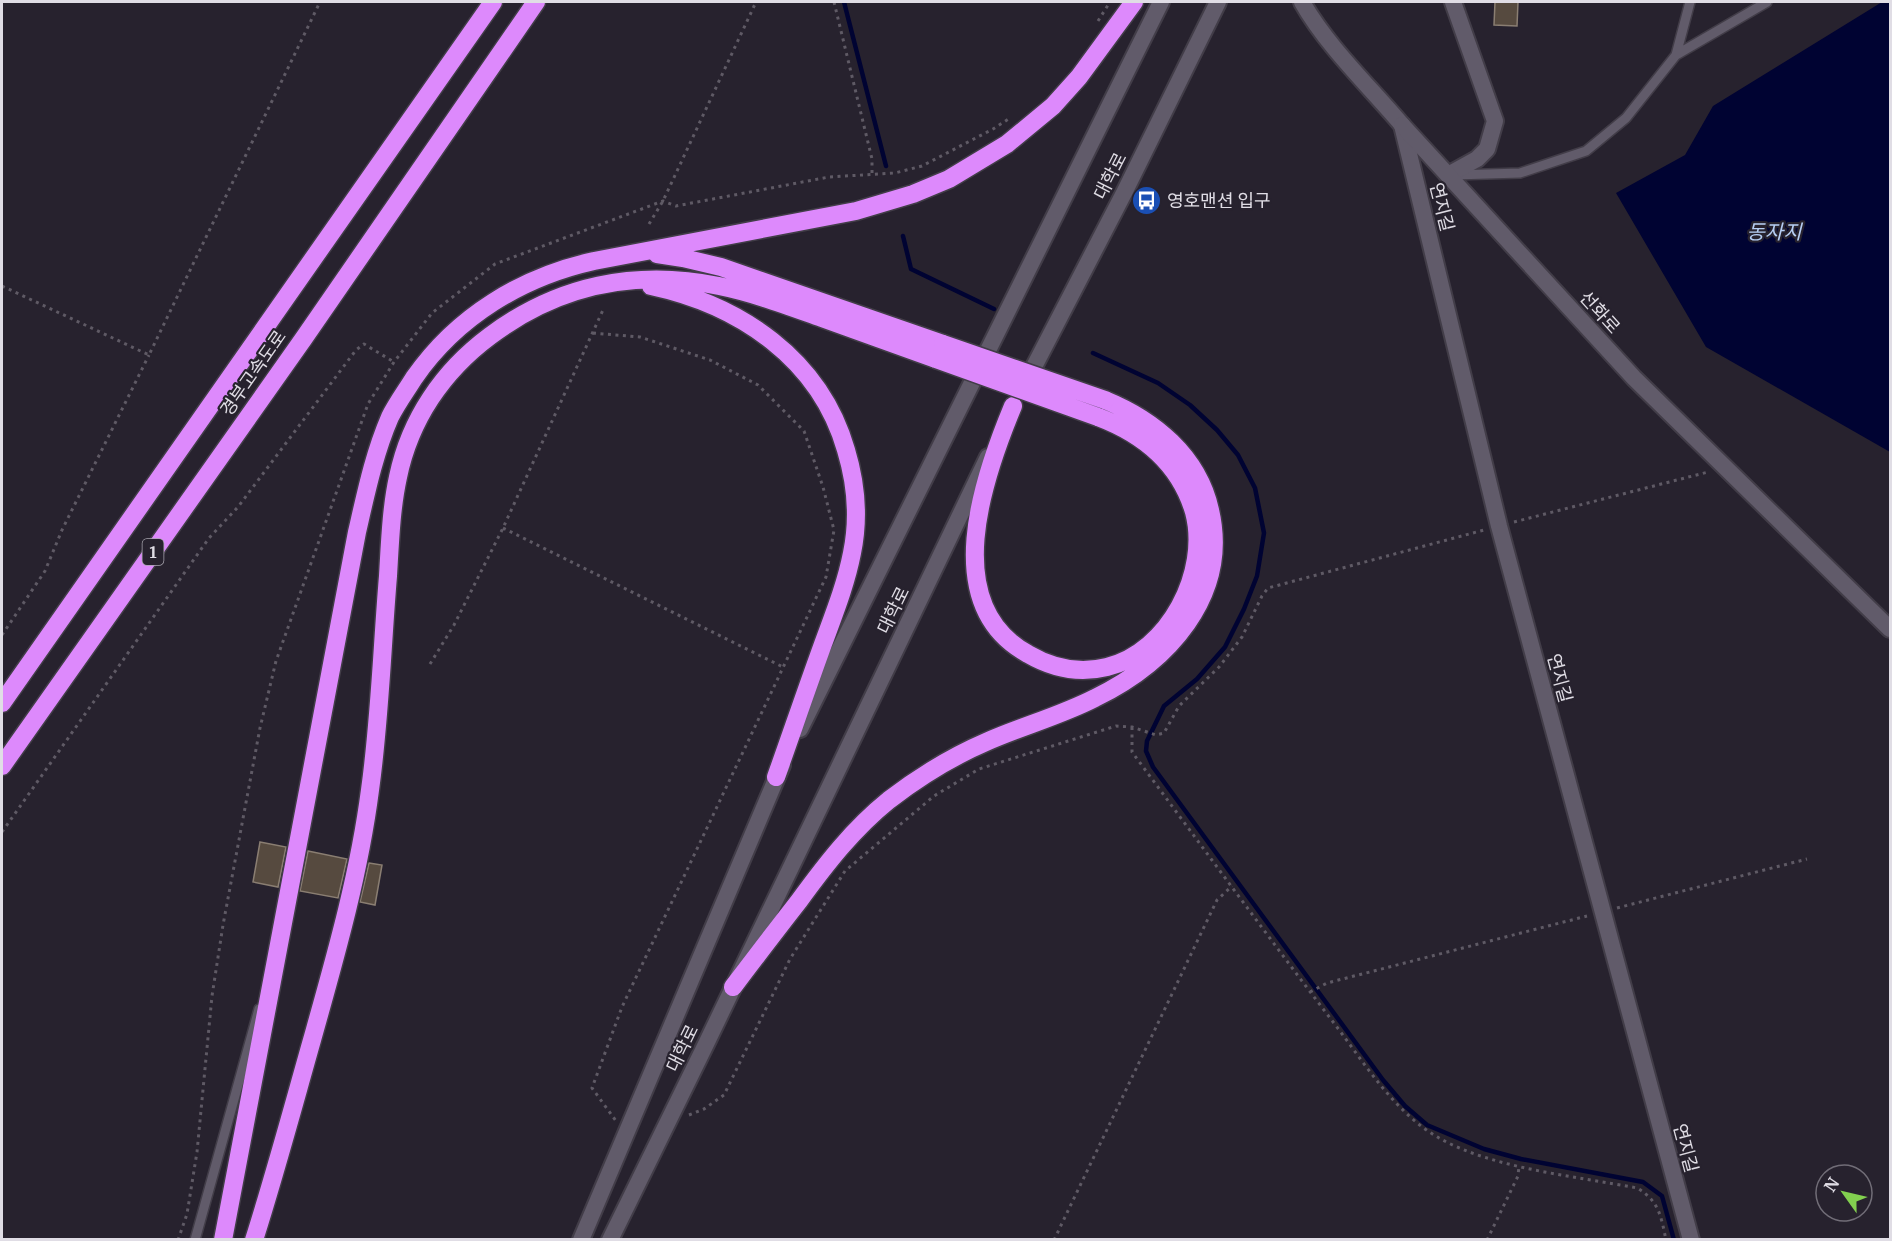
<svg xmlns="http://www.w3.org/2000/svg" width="1892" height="1241" font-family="Merriweather,'Noto Sans KR',serif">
  <rect width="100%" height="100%" fill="#27222e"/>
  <!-- water -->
  <path fill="#000332" d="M 1882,2 L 1890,2 L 1890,452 L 1706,347 L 1616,193 L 1685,155 L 1713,106 Z"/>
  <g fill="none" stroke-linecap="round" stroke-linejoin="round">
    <!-- stream -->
    <path stroke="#000332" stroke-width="4.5" d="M 844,2 L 886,166
      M 903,236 L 911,269 L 994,309
      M 1093,353 L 1158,383 L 1190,405 L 1217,430 L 1238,455 L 1255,488 L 1264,533 L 1257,576 L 1244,609 L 1225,647 L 1197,679 L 1164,706 L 1147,741 L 1146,751 L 1153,767 L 1383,1080 L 1405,1106 L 1427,1125 L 1484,1149 L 1521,1159 L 1643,1182 L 1662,1196 L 1674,1240"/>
  </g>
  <!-- building -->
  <path fill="#564a3f" stroke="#8a7e72" stroke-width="1.5" d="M 1495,2 L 1518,2 L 1517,26 L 1494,25 Z
    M 260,842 L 286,847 L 278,887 L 253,882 Z
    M 308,851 L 347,859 L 338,898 L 300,891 Z
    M 369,863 L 382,865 L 375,905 L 360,902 Z"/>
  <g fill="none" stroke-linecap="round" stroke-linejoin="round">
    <defs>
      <path id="service" d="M 1676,55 L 1767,2
        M 1454,175 L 1520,173 L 1586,151 L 1626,118 L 1676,55 L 1690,2
        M 195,1240 L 259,1009"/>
      <path id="minor" d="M 1302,2 C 1327,46 1369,86 1402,125
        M 1448,175 L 1477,159 L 1487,149 L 1495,121 L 1453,2"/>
      <path id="tertiary" d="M 1402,125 L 1499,526 L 1691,1240"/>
      <path id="secondary" d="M 1402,125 L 1634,378 L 1890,629
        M 1024,386 L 1125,191 L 1218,2
        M 800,729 L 1161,2
        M 581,1240 L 782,765
        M 610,1240 L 707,1042 L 988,457"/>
      <path id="motorway" d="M 657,254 L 683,258 L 721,267 L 943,344
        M 651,286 C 740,305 820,359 846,450 C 856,483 859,519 852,553 C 846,584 834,614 823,644 C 807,688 792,732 776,777
        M 1013,406 C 983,478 938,605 1028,654 C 1052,668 1079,674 1107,667 C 1169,652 1210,572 1194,512 C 1180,464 1143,434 1098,417
        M 2,703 L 493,2
        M 2,766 L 304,338 L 536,2
        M 733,987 C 755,958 777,929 799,901 C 826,864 853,829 889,800 C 919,777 951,757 986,742 C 1022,726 1060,716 1095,698 C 1167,663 1230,596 1210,510 C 1198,456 1154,420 1105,400
        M 223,1240 L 357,532 C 366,493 374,454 390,417 C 397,403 406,391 414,378 C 457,316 522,277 594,261 L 856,211 L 913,194 L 949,179 L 1007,144 L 1053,106 L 1079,77 L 1134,2
        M 254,1240 C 275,1174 293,1107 312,1040 C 335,958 359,875 370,790 C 380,719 382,647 388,576 C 390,543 391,509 398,477 C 410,419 443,371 490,336 C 558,285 636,269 719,286 C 754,293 788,306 822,318 C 860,332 898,345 936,359"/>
    </defs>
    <!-- service casing -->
    <use href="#service" stroke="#423d48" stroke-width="12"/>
    <!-- minor casing -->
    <use href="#minor" stroke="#423d48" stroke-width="20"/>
    <!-- tertiary casing -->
    <use href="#tertiary" stroke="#423d48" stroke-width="20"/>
    <!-- secondary casing -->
    <use href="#secondary" stroke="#423d48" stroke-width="20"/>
    <!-- motorway casing -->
    <use href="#motorway" stroke="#423d48" stroke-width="21"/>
    <!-- path -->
    <path stroke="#5f5a65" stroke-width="3" stroke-dasharray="3 4.5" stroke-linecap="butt" d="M 834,2 L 872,159 L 872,175
      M 1098,21 L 1110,2
      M 649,224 L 663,201 L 756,2
      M 2,286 L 149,355 L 320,2
      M 593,333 L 640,337 L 710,360 L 758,385 L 804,431 L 823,487 L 834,530 L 826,577 L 622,1007 L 592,1088 L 616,1121
      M 1514,522 L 1708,472
      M 503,528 L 783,667
      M 2,635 L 45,571 L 62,530 L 149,355
      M 430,664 L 454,625 L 503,528 L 603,310
      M 1132,727 L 1132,752 C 1198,841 1263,930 1330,1018 C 1362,1059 1393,1112 1439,1138 C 1494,1169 1575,1176 1637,1188 C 1659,1201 1661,1216 1666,1240
      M 2,832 L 209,538 L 238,507 L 356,350 L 364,344 L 394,362
      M 1617,908 L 1807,859
      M 1310,992 L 1327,983 L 1587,916
      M 689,1115 L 704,1109 L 724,1095 L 790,959 L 845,871 L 934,796 L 979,769 L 1116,726 L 1132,727 L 1156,735 L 1164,733 L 1179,706 L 1219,667 L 1242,637 L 1262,596 L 1268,588 L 1484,530
      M 178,1240 L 187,1214 L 197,1152 L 212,996 L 223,925 L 260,728 L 276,661 L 368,404 L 394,362 L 432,313 L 495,264 L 663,201 L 676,206 L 829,177 L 895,173 L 922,166 L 993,129 L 1010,118
      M 1054,1240 L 1217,900 L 1232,886
      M 1487,1240 L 1518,1176 L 1519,1166"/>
    <!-- service -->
    <use href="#service" stroke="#615b6a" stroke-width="9"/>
    <!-- minor -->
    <use href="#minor" stroke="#615b6a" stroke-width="16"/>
    <!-- tertiary -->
    <use href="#tertiary" stroke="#615b6a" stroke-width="16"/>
    <!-- secondary -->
    <use href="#secondary" stroke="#615b6a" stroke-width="16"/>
    <!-- motorway -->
    <use href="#motorway" stroke="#dd89fc" stroke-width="18"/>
    <defs>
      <path id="motorway-bridge" d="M 943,344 L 1105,400
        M 936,359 L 1098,417"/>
    </defs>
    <!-- motorway-bridge casing -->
    <use href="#motorway-bridge" stroke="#423d48" stroke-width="21" stroke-linecap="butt"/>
    <!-- motorway-bridge -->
    <use href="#motorway-bridge" stroke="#dd89fc" stroke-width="18"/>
  </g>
  <!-- icons -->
  <defs>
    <symbol id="bus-disc" viewBox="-11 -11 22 22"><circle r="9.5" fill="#1a4fb4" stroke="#27222e"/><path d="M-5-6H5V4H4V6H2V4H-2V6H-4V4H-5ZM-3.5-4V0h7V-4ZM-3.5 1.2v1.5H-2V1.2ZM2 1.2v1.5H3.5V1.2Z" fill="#fff"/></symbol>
  </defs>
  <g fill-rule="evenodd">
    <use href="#bus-disc" x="1130" y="184" width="33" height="33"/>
  </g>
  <g text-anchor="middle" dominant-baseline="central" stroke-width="4.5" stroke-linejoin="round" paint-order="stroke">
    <!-- shield labels -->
    <rect fill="#27222e" stroke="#a8a5ae" stroke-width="1.5" x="142.5" y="539" width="21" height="26" rx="4.5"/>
    <g font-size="16" font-weight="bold" fill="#e0dde5">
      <text x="153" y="552">1</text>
    </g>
    <!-- street labels -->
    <g font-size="18" fill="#e0dde5" stroke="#27222e">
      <text transform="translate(1110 176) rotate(-63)">대학로</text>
      <text transform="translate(1442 207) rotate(76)">연지길</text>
      <text transform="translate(1600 312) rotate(48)">선화로</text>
      <text transform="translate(253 373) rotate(-55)">경부고속도로</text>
      <text transform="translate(893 610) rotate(-64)">대학로</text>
      <text transform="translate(1560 678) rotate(75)">연지길</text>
      <text transform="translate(682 1048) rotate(-64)">대학로</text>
      <text transform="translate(1686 1148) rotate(75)">연지길</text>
    </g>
    <!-- poi labels -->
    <g font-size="18" fill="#e0dde5" stroke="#27222e" text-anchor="start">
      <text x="1167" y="200">영호맨션 입구</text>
    </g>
    <!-- water labels -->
    <g font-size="20" font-style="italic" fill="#b6cdf3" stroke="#27222e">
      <text x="1774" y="231">동자지</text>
    </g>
  </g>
  <!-- border -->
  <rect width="1892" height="1241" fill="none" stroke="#e0dde5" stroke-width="6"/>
  <!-- north arrow -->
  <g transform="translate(1844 1193) rotate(304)"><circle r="28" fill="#27222e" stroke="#716d77" stroke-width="1.5"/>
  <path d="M0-4.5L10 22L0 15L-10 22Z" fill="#82d04f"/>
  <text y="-9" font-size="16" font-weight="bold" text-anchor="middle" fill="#e0dde5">N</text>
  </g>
</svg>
